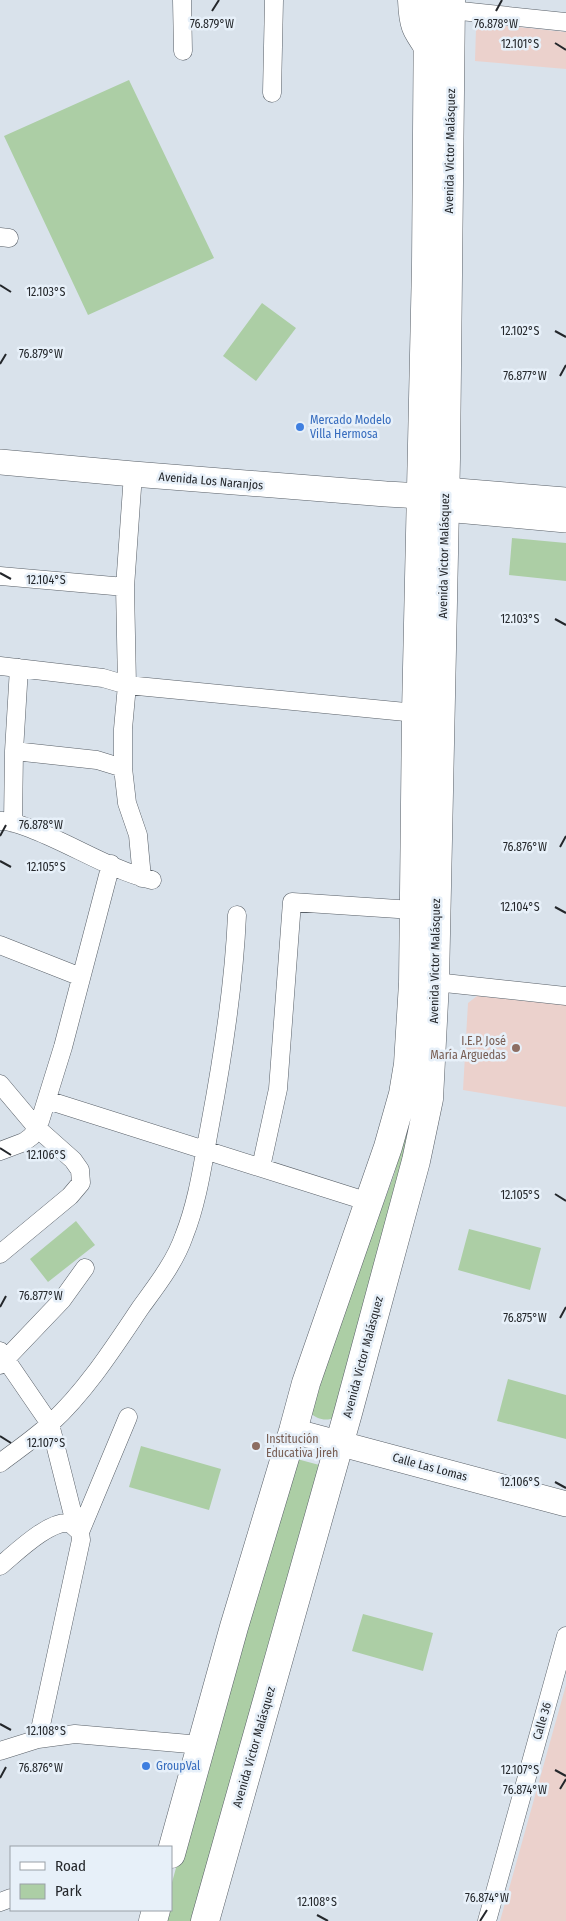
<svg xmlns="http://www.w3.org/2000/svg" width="566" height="1921" font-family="'Fira Sans Condensed',sans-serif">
  <rect width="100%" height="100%" fill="#d9e2eb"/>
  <!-- education -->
  <path fill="#ebd1cc" d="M 480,23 L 566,32 L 566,69 L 475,61 L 476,29 L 479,26 Z
    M 477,996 L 566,1005 L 566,1107 L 463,1090 L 468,1003 Z
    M 566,1685 L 566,1921 L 500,1921 Z"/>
  <!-- green -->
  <path fill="#accea5" d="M 129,80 L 214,258 L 88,315 L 4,136 Z
    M 262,303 L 296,328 L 256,381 L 223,356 Z
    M 512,538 L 566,543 L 566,581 L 509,575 Z
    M 414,1103 L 421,1105 L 335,1417 C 327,1422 316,1419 311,1413 L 354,1282 L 394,1175 Z
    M 76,1221 L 95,1245 L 48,1282 L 30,1259 Z
    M 469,1229 L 541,1248 L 530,1290 L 458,1270 Z
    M 508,1379 L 566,1395 L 566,1439 L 497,1421 Z
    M 141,1446 L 221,1469 L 209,1510 L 129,1487 Z
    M 297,1459 L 323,1466 L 196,1921 L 162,1921 L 165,1910 L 171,1910 L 171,1886 L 230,1674 Z
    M 363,1614 L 433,1633 L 423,1671 L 352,1651 Z"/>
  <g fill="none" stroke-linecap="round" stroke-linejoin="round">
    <defs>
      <path id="street" d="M 182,0 L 183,51
        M 407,0 C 408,28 411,31 427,54
        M 451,10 L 566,22
        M 272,93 L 274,0
        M 0,237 L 9,238
        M 133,474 L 125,587 L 127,685 L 123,729 L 123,768 L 127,803 L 138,835 L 142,878
        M 0,576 L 125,587
        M 0,666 L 103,678 L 127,685 L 416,713
        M 14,751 L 97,760 L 123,768
        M 0,821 C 11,820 23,826 34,830 C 73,845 111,870 152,880
        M 13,823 L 14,751 L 19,668
        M 0,945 L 81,977
        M 435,982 L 566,996
        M 0,1084 L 37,1128 L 73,1160 L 80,1170 L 81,1183 L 70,1196 L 0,1254
        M 47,1100 L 369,1202
        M 0,1151 L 24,1142 L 32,1136 L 40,1121 L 63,1047 L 111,864
        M 261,1167 L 278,1089 L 292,902 L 413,910
        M 0,1351 L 50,1424 L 76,1527
        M 0,1365 L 62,1300 L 85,1268
        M 0,1463 C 17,1450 35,1438 51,1423 C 86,1391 114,1347 141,1307 C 157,1285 175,1262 184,1236 C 198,1201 203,1162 210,1125 C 223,1056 234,986 237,915
        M 80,1532 L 128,1417
        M 0,1566 C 16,1553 49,1520 70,1523 L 80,1532 L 81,1540 L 38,1739
        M 0,1751 L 38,1739 L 75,1734 L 201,1745
        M 0,1902 L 11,1898
        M 487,1921 L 566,1636"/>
      <path id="secondary" d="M 0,462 L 133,474 L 386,494 L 422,496 L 445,490 L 566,500
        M 429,499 L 445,509 L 566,520
        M 293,1431 L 566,1504"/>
      <path id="primary" d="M 171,1854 L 234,1627 L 293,1431 L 306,1383 L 388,1147 L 403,1094 L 408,1064 L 413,983 L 416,713 L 426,265 L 428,0
        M 153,1921 L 156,1910
        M 205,1921 L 348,1413 L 416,1161 L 429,1099 L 435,982 L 446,459 L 451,0"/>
    </defs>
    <!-- street casing -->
    <use href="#street" stroke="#585f67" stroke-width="19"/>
    <!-- secondary casing -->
    <use href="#secondary" stroke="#585f67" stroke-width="26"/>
    <!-- primary casing -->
    <use href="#primary" stroke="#585f67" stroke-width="29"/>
    <!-- street -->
    <use href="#street" stroke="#fff" stroke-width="18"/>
    <!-- secondary -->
    <use href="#secondary" stroke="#fff" stroke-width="25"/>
    <!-- primary -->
    <use href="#primary" stroke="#fff" stroke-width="28"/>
  </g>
  <!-- ticks -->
  <path fill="none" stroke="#24272b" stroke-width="2" d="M 212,11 L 219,0M 496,11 L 502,0M 555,43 L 566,50M 0,285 L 11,292M 555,331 L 566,337M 0,364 L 6,354M 560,376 L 566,365M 0,573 L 11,579M 555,619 L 566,625M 0,836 L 6,825M 560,847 L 566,836M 0,861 L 11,867M 555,907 L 566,913M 0,1148 L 11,1155M 555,1194 L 566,1201M 0,1307 L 6,1296M 560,1318 L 566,1307M 0,1436 L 11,1443M 555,1482 L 566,1488M 0,1724 L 11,1730M 555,1770 L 566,1776M 0,1778 L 6,1767M 560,1789 L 566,1779M 317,1915 L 328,1921M 480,1921 L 487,1910"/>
  <!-- markers -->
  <g fill="#3f7fe0" stroke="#e7f0f9" stroke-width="2">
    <circle cx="300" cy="427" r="5"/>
    <circle cx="146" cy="1766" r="5"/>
  </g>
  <g fill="#8d6e63" stroke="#e7f0f9" stroke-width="2">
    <circle cx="516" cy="1048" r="5"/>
    <circle cx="256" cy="1446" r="5"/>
  </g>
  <g text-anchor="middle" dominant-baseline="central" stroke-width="5" stroke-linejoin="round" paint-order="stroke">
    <!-- street labels -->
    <g font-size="12" fill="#24272b" stroke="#e7f0f9">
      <text transform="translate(450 151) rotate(-89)">Avenida Victor Malásquez</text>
      <text transform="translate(211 481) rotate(5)">Avenida Los Naranjos</text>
      <text transform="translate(444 556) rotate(-89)">Avenida Victor Malásquez</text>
      <text transform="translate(435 961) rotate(-89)">Avenida Victor Malásquez</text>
      <text transform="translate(363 1357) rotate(-75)">Avenida Victor Malásquez</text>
      <text transform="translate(430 1467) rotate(15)">Calle Las Lomas</text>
      <text transform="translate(542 1721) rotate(-74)">Calle 36</text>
      <text transform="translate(254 1747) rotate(-74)">Avenida Victor Malásquez</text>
    </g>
    <!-- shop labels -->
    <g font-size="12" fill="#366cbe" stroke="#e7f0f9" text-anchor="start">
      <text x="310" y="420">Mercado Modelo<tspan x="310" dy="14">Villa Hermosa</tspan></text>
      <text x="156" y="1766">GroupVal</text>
    </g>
    <!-- education labels -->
    <g font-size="12" fill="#785e54" stroke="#e7f0f9" text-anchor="end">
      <text x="506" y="1041">I.E.P. José<tspan x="506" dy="14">María Arguedas</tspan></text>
      <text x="266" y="1439" text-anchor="start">Institución<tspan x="266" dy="14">Educativa Jireh</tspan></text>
    </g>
  </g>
  <g font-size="12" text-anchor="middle" fill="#24272b" stroke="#e7f0f9" stroke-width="5" stroke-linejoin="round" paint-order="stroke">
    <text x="212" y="28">76.879°W</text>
    <text x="496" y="28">76.878°W</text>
    <text x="520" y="48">12.101°S</text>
    <text x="46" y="296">12.103°S</text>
    <text x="520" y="335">12.102°S</text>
    <text x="41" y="358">76.879°W</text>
    <text x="525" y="380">76.877°W</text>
    <text x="46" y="584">12.104°S</text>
    <text x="520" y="623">12.103°S</text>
    <text x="41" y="829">76.878°W</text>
    <text x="525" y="851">76.876°W</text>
    <text x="46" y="871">12.105°S</text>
    <text x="520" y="911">12.104°S</text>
    <text x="46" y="1159">12.106°S</text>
    <text x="520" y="1199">12.105°S</text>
    <text x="41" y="1300">76.877°W</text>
    <text x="525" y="1322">76.875°W</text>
    <text x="46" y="1447">12.107°S</text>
    <text x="520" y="1486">12.106°S</text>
    <text x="46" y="1735">12.108°S</text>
    <text x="41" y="1772">76.876°W</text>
    <text x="520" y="1774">12.107°S</text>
    <text x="525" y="1794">76.874°W</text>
    <text x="487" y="1902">76.874°W</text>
    <text x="317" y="1906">12.108°S</text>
  </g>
  <!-- legend -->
  <rect x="10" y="1846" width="162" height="65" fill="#e7f0f9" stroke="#99a0a7"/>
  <rect x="20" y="1862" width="25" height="8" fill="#ffffff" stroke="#99a0a7"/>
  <text x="55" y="1871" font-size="15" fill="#24272b">Road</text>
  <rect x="20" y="1884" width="25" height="15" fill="#accea5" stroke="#99a0a7"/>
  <text x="55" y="1896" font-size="15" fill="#24272b">Park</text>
</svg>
